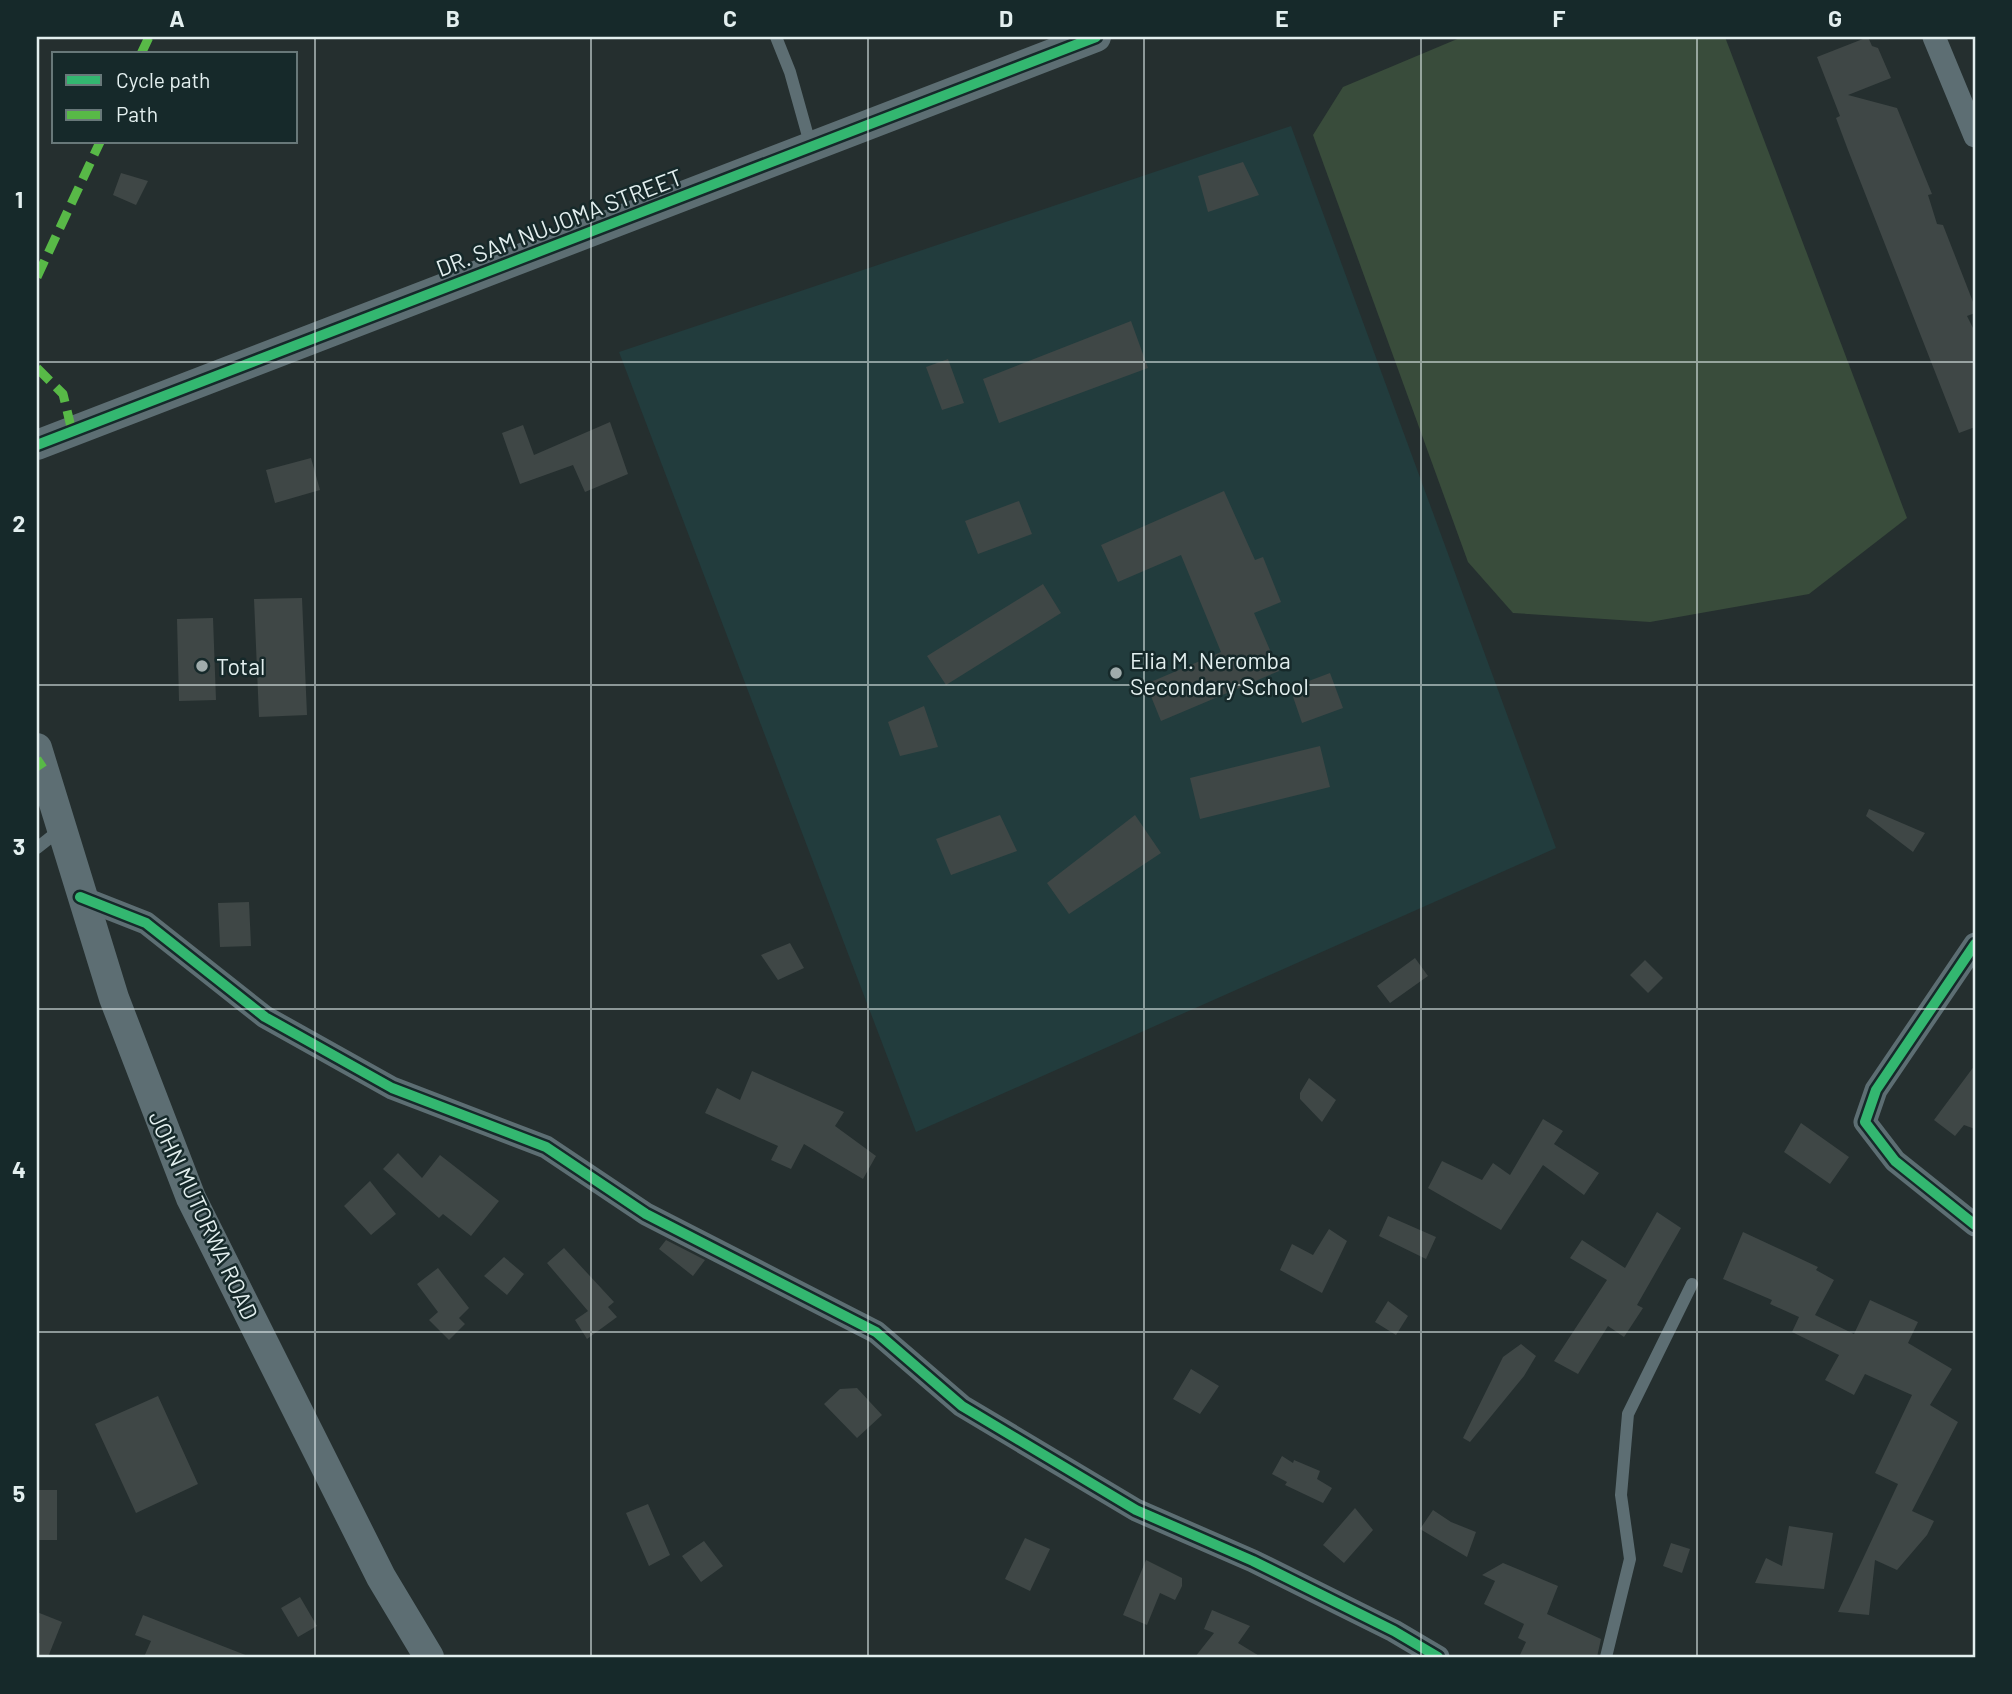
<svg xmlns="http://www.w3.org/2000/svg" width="2012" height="1694" font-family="Barlow,sans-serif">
  <rect width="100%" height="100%" fill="#252f2f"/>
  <!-- built -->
  <path fill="#223c3d" d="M 1291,126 L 1556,848 L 916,1132 L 619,352 Z"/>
  <!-- garden -->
  <path fill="#394c3b" d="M 1462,37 L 1725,37 L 1907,518 L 1809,594 L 1650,622 L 1513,613 L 1468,562 L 1313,135 L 1343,87 Z"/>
  <!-- building -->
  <path fill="#3f4746" d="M 1868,37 L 1872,46 L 1878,48 L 1891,78 L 1848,95 L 1897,108 L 1932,194 L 1928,195 L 1937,224 L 1943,225 L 1975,307 L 1975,313 L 1967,316 L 1975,332 L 1975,427 L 1959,433 L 1848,150 L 1836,118 L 1840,116 L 1817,57 Z
    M 1243,162 L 1259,195 L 1208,212 L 1198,176 Z
    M 121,173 L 148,181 L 136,205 L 113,195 Z
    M 1131,321 L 1148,368 L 999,423 L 983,379 Z
    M 948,359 L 964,403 L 942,410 L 926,367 Z
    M 610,422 L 628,474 L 585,492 L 573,465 L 520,484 L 502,433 L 523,425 L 534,455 Z
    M 311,458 L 320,490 L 275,503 L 266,470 Z
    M 1224,491 L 1255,560 L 1263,557 L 1281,602 L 1254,613 L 1279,671 L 1161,721 L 1146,684 L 1221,652 L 1181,555 L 1118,582 L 1101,545 Z
    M 1019,501 L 1032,534 L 978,554 L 965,521 Z
    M 1043,584 L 1061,613 L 946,685 L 927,656 Z
    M 302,598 L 307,715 L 259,717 L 254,599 Z
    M 213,618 L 216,700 L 179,701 L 177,619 Z
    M 1330,673 L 1343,708 L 1302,723 L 1290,688 Z
    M 924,706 L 938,747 L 900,756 L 888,722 Z
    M 1320,746 L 1330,787 L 1200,819 L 1190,778 Z
    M 1869,809 L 1925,833 L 1913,852 L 1866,816 Z
    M 1000,815 L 1017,851 L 951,875 L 936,839 Z
    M 1135,815 L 1161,853 L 1069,914 L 1047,883 Z
    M 249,902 L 251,946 L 220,947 L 218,903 Z
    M 790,943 L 804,968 L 778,980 L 761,955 Z
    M 1415,958 L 1428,976 L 1390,1003 L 1377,986 Z
    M 1645,960 L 1663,978 L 1648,993 L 1630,975 Z
    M 1975,1065 L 1975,1129 L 1964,1125 L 1955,1136 L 1934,1120 Z
    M 752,1071 L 844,1112 L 835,1126 L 876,1156 L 863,1179 L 804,1144 L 791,1169 L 771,1160 L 778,1146 L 705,1113 L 717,1088 L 740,1100 Z
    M 1309,1078 L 1336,1100 L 1322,1122 L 1300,1099 L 1300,1093 Z
    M 1543,1119 L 1563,1131 L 1554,1144 L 1599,1173 L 1584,1195 L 1543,1165 L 1501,1230 L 1428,1188 L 1442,1161 L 1482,1180 L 1493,1163 L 1510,1175 Z
    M 1801,1123 L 1849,1157 L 1830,1184 L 1784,1152 Z
    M 398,1153 L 422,1178 L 440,1155 L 499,1201 L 471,1236 L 443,1214 L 439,1218 L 383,1169 Z
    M 370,1181 L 396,1214 L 371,1235 L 344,1206 Z
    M 1657,1212 L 1681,1228 L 1637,1305 L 1643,1308 L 1624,1337 L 1608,1326 L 1578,1374 L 1554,1361 L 1607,1280 L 1570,1258 L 1582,1240 L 1625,1268 Z
    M 1388,1216 L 1436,1237 L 1426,1259 L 1379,1236 Z
    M 1329,1229 L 1347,1241 L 1322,1293 L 1280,1270 L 1292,1244 L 1313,1255 Z
    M 1743,1232 L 1818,1267 L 1816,1270 L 1834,1280 L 1815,1315 L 1854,1334 L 1870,1300 L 1918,1322 L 1908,1343 L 1952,1369 L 1930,1405 L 1958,1422 L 1912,1511 L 1934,1521 L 1927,1535 L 1897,1570 L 1875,1560 L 1869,1615 L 1838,1612 L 1898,1484 L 1875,1473 L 1912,1395 L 1865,1374 L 1854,1395 L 1825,1380 L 1839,1355 L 1792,1332 L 1799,1317 L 1770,1304 L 1772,1300 L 1723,1279 Z
    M 666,1240 L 705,1260 L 693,1276 L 659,1249 Z
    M 564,1248 L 614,1302 L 608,1307 L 617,1317 L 587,1339 L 575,1320 L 588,1311 L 547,1263 Z
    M 504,1257 L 524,1274 L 507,1295 L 484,1276 Z
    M 438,1268 L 469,1308 L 459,1318 L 465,1324 L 449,1340 L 429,1320 L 438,1312 L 417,1284 Z
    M 1388,1301 L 1408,1316 L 1396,1335 L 1375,1322 Z
    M 1521,1344 L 1536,1356 L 1524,1376 L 1470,1442 L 1463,1438 L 1503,1357 Z
    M 1191,1369 L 1219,1386 L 1200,1414 L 1173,1399 Z
    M 857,1388 L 882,1415 L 857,1438 L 824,1404 L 840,1389 Z
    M 158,1396 L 198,1484 L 136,1513 L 95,1424 Z
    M 1282,1456 L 1293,1463 L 1294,1460 L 1320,1471 L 1317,1479 L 1332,1488 L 1323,1503 L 1285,1485 L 1287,1482 L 1272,1474 Z
    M 37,1490 L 57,1490 L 57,1540 L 37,1540 Z
    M 648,1504 L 670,1555 L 649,1566 L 626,1513 Z
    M 1355,1508 L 1373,1530 L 1344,1563 L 1323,1545 Z
    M 1433,1510 L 1451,1522 L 1476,1532 L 1467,1557 L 1420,1529 Z
    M 1789,1526 L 1833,1533 L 1824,1589 L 1755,1583 L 1766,1558 L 1782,1566 Z
    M 1025,1538 L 1050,1549 L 1030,1591 L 1005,1579 Z
    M 704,1541 L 723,1566 L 701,1582 L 682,1556 Z
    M 1671,1543 L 1690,1549 L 1682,1573 L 1663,1566 Z
    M 1146,1560 L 1182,1578 L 1182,1586 L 1175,1600 L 1160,1593 L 1147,1625 L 1123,1615 Z
    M 1503,1563 L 1558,1586 L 1547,1614 L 1601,1639 L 1597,1657 L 1519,1657 L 1526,1642 L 1518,1638 L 1524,1624 L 1484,1604 L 1495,1581 L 1482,1575 Z
    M 300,1597 L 317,1626 L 298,1637 L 281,1608 Z
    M 1212,1610 L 1250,1626 L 1238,1643 L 1261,1657 L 1195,1657 L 1214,1633 L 1204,1629 Z
    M 37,1612 L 62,1622 L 48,1657 L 37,1657 Z
    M 143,1615 L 248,1656 L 248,1657 L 144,1657 L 151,1641 L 135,1635 Z"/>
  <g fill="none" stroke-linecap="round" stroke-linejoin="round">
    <!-- service -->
    <path stroke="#5d6e73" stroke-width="12" d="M 776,37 L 790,72 L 811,147
      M 37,848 L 61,829
      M 1606,1657 L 1630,1559 L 1621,1495 L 1628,1414 L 1692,1284"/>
    <!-- minor -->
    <path stroke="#5d6e73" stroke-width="23" d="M 1934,37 L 1975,136
      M 80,897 L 146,923 L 265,1017 L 392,1088 L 546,1147 L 646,1214 L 876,1332 L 962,1406 L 1136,1510 L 1253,1561 L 1394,1631 L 1438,1657
      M 1975,944 L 1876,1090 L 1865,1122 L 1895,1161 L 1975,1225"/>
    <!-- tertiary -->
    <path stroke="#5d6e73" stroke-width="30" d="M 37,445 L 1096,37
      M 37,748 L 114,998 L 191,1198 L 381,1577 L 429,1657"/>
    <!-- quiet -->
    <path stroke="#58b947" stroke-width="9" stroke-dasharray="18 9" stroke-linecap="butt" d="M 141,54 L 149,37
      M 37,277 L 100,142
      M 37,368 L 63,394 L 72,431
      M 37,759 L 43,768"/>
    <defs>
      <path id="cycleway" d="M 37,445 L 1096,37
        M 80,897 L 146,923 L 265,1017 L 392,1088 L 546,1147 L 646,1214 L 876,1332 L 962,1406 L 1136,1510 L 1253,1561 L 1394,1631 L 1438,1657
        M 1975,944 L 1876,1090 L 1865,1122 L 1895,1161 L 1975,1225"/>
    </defs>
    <!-- cycleway casing -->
    <use href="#cycleway" stroke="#16292a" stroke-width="15"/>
    <!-- cycleway -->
    <use href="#cycleway" stroke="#33b770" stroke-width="10"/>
  </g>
  <!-- grid -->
  <path fill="none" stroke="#e3efef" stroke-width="2" stroke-opacity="0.55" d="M 315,37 L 315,1657M 591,37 L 591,1657M 868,37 L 868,1657M 1144,37 L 1144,1657M 1421,37 L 1421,1657M 1697,37 L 1697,1657M 37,362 L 1975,362M 37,685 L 1975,685M 37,1009 L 1975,1009M 37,1332 L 1975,1332"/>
  <!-- markers -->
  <g fill="#a0acac" stroke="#16292a" stroke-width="2.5">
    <circle cx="202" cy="666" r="7"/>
    <circle cx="1116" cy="673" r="7"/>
  </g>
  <g text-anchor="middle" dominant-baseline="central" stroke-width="5" stroke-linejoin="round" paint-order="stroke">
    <!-- street labels -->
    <g font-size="23" fill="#e3efef" stroke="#16292a">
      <text transform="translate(559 222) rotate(-21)">DR. SAM NUJOMA STREET</text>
      <text transform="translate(204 1215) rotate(65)">JOHN MUTORWA ROAD</text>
    </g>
    <!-- poi labels -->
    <g font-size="23" fill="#e3efef" stroke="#16292a" text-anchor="start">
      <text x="1130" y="660">Elia M. Neromba<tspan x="1130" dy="26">Secondary School</tspan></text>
      <text x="216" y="666">Total</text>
    </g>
  </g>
  <!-- border -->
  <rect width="2012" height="1694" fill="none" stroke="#16292a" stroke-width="77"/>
  <!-- legend -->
  <rect x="52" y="52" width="245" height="91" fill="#16292a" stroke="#687879" stroke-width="2"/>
  <rect x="66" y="75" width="35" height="10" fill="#33b770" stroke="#687879" stroke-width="2"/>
  <text x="116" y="88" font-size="21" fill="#e3efef">Cycle path</text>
  <rect x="66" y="110" width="35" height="10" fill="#58b947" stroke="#687879" stroke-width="2"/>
  <text x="116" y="122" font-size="21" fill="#e3efef">Path</text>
  <rect x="38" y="38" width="1936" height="1618" fill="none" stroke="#e3efef" stroke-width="2.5"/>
  <g font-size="23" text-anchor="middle" font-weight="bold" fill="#e3efef">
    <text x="177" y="27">A</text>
    <text x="453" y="27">B</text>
    <text x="730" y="27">C</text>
    <text x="1006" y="27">D</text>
    <text x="1282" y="27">E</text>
    <text x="1559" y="27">F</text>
    <text x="1835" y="27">G</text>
    <text x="19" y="208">1</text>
    <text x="19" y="532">2</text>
    <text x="19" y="855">3</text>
    <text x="19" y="1178">4</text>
    <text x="19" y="1502">5</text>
  </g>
</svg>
